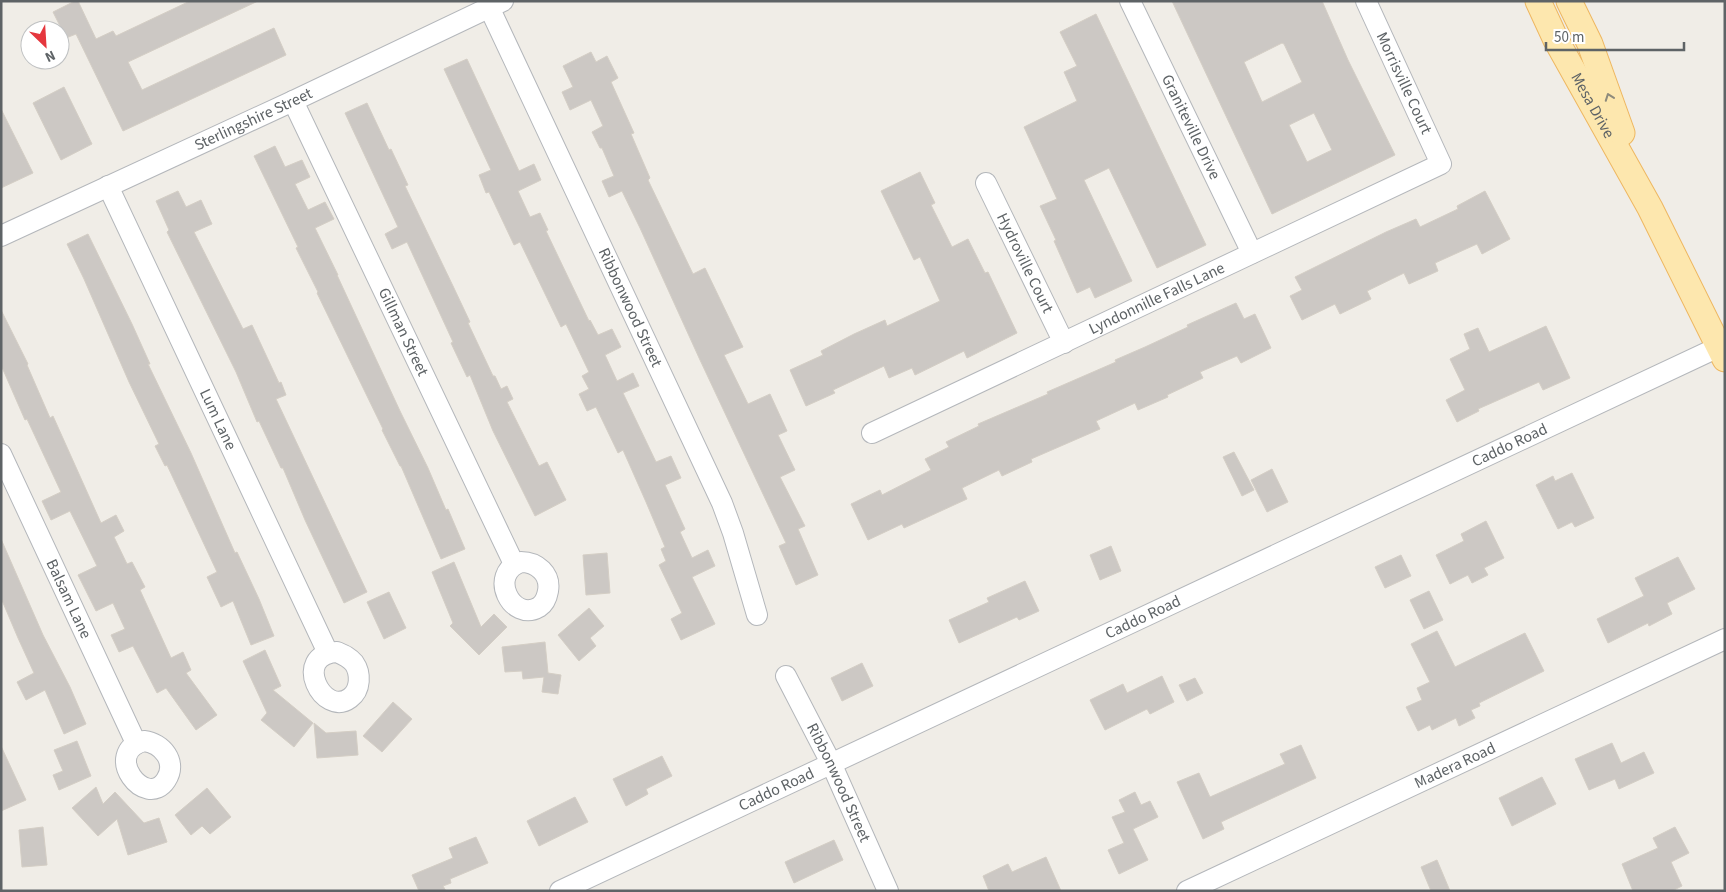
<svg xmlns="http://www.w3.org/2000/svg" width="1726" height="892" font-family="'Source Sans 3',sans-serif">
  <rect width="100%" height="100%" fill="#f0ede7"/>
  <!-- building -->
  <path fill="#ccc8c4" stroke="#d4cec5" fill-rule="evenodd" d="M 75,1 L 78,1 L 96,39 L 113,31 L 116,36 L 190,1 L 258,1 L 128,62 L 142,90 L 274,28 L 286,55 L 123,131 L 76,34 L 66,38 L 53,12 Z
    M 1172,1 L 1322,1 L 1348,60 L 1395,155 L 1272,214 ZM 1282,43 L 1284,44 L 1302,82 L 1262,102 L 1244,62 ZM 1314,113 L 1332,150 L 1307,162 L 1289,125 Z
    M 1096,14 L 1206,245 L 1157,268 L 1109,168 L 1084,180 L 1132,281 L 1095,298 L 1090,287 L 1077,293 L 1054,241 L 1056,240 L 1040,206 L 1057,199 L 1024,127 L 1077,101 L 1064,72 L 1077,66 L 1060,32 Z
    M 591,52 L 596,62 L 607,56 L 618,78 L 611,82 L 634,133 L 631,134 L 650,178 L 648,180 L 693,274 L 705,268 L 743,347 L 724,355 L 748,404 L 770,394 L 787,431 L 778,435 L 795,470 L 780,477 L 805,526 L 798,529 L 818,575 L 796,585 L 779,546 L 786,543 L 700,360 L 640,228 L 622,191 L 609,197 L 602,181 L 614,176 L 602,148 L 600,148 L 592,132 L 603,126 L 591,100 L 570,110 L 562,92 L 573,87 L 563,66 Z
    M 467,59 L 519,171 L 534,164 L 541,180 L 518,191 L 530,217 L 540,213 L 548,230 L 546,231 L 589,321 L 590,320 L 598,335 L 612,329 L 621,347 L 605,355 L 617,381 L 633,373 L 639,386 L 623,393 L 656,462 L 671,456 L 681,478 L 665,485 L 685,529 L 680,532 L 692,558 L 708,550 L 715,566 L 692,577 L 715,624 L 681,640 L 671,619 L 682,613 L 659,565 L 666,561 L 661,549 L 665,547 L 646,502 L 623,450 L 618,453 L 596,407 L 587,411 L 579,394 L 589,389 L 582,376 L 589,372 L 566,324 L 561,327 L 520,242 L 514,245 L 489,192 L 486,193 L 479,175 L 491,170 L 444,69 Z
    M 64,87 L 92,144 L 61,160 L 33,103 Z
    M 367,103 L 389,150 L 391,149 L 408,185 L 405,186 L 453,286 L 470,322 L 468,323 L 493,376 L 495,376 L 501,389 L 507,386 L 513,399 L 507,402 L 539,466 L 547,462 L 566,500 L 535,516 L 493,431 L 470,375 L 467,377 L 451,343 L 453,342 L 407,242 L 392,249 L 385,234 L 398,227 L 345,113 Z
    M 1,109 L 33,173 L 1,188 Z
    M 275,146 L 285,167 L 302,160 L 310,177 L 295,184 L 308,210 L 325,202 L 334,219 L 315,228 L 338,275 L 337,275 L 400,411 L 428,468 L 446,510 L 448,509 L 465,549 L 441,559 L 401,466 L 400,466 L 382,430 L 383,429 L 317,293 L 318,292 L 296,248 L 298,247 L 254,156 Z
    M 920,172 L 935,203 L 931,205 L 952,247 L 968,239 L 985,273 L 988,272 L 1017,333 L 967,358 L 964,351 L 915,375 L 912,368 L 889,378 L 884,366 L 833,390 L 835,393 L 806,406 L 790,370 L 823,355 L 821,351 L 854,334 L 885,320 L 887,326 L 940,301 L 920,257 L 914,260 L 881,191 Z
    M 178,191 L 186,207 L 201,200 L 212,224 L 194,232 L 243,329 L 252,325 L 279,383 L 281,382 L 286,395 L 276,399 L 367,592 L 344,603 L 305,520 L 283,468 L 281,468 L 259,421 L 257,422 L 236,372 L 167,232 L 169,230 L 156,201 Z
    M 1485,191 L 1510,239 L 1482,254 L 1477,244 L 1435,263 L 1438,271 L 1409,284 L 1404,273 L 1367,291 L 1371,299 L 1340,314 L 1335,304 L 1302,320 L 1290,296 L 1302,290 L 1295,277 L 1386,232 L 1416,219 L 1420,227 L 1458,209 L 1457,206 Z
    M 88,234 L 132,324 L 150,364 L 148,364 L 191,453 L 235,553 L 237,552 L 259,599 L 274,636 L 251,645 L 233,601 L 221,607 L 207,577 L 217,572 L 167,465 L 165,466 L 155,446 L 159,444 L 129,382 L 84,279 L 67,244 Z
    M 1236,303 L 1244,319 L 1255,314 L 1271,348 L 1241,363 L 1237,356 L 1200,372 L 1203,378 L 1167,395 L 1168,397 L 1138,410 L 1135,403 L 1096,421 L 1100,429 L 1031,459 L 1032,462 L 1002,476 L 999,470 L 962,488 L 967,499 L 904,528 L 902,524 L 868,540 L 851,504 L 880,490 L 882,495 L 931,470 L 925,459 L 949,447 L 946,442 L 979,426 L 978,424 L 1048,394 L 1047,392 L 1116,362 L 1115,360 L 1145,347 L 1188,327 L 1187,325 Z
    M 1,310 L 28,364 L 27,365 L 50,418 L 53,416 L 101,523 L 116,515 L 124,531 L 114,537 L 127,564 L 132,562 L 145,587 L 140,590 L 171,658 L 183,652 L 191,670 L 186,673 L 217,715 L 196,730 L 166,688 L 157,693 L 133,646 L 119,652 L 111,635 L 125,629 L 113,603 L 96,611 L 78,575 L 97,566 L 70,511 L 51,520 L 42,501 L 61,492 L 27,419 L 25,420 L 1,365 Z
    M 1546,326 L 1570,378 L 1543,390 L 1539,382 L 1478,409 L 1479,411 L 1457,422 L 1446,400 L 1465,390 L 1450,359 L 1470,349 L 1464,334 L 1478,328 L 1489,352 Z
    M 1234,452 L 1254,490 L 1242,496 L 1223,457 Z
    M 1272,469 L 1288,502 L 1267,512 L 1251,480 Z
    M 1572,473 L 1594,518 L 1575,527 L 1572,522 L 1558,529 L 1536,485 L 1553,476 L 1555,481 Z
    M 1486,521 L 1504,558 L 1484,568 L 1488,575 L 1472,583 L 1468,575 L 1450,584 L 1436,555 L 1464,541 L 1461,534 Z
    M 1,539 L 43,635 L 70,687 L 86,724 L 64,734 L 45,690 L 26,700 L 17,682 L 34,673 L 18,638 L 1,598 Z
    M 1111,546 L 1121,571 L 1100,580 L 1090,555 Z
    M 607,553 L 610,593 L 586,595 L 583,555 Z
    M 1401,555 L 1411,576 L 1385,588 L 1375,567 Z
    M 1678,557 L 1695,589 L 1667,603 L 1672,614 L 1649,626 L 1648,623 L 1608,643 L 1597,619 L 1644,596 L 1635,578 Z
    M 454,562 L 481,627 L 494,614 L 507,627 L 479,655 L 450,626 L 453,623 L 432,572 Z
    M 1025,581 L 1039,611 L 1019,620 L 1017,617 L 959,643 L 949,620 L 989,602 L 987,598 Z
    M 1429,591 L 1443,620 L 1424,629 L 1410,600 Z
    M 389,592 L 406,628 L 384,639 L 367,602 Z
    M 589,608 L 604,626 L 590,638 L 596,646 L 579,661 L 558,635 Z
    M 1437,631 L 1455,667 L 1525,633 L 1544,671 L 1479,703 L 1480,706 L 1471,710 L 1475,718 L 1459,726 L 1456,718 L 1432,730 L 1430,725 L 1418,731 L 1406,707 L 1422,700 L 1417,688 L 1430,682 L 1411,644 Z
    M 545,642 L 548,673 L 561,675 L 558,694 L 542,692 L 544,677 L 523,679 L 522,671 L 505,672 L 502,647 Z
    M 265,650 L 281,686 L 273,690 L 313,723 L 294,747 L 261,720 L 267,713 L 243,661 Z
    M 862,663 L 873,686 L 842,701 L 831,678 Z
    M 1162,676 L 1174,702 L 1150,714 L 1147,709 L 1105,730 L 1090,700 L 1123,684 L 1127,693 Z
    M 1195,678 L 1203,693 L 1187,701 L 1179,685 Z
    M 393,702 L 412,719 L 382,752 L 363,736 Z
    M 314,723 L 326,733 L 356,731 L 358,755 L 317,758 Z
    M 77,741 L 91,776 L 59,790 L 53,775 L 63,771 L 54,750 Z
    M 1612,743 L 1621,763 L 1644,752 L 1654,773 L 1619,789 L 1615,779 L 1589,790 L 1575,759 Z
    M 1301,745 L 1316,778 L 1221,822 L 1224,829 L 1203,839 L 1177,782 L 1199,773 L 1210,797 L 1285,764 L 1280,754 Z
    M 1,746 L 26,800 L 1,811 Z
    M 662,756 L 672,776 L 646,789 L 648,794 L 626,806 L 613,779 Z
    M 1542,777 L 1556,804 L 1512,826 L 1499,798 Z
    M 96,787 L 103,804 L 115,792 L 144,823 L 159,818 L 167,842 L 128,855 L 117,819 L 98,836 L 72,808 Z
    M 207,788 L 231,817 L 210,834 L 202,826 L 191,835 L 175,815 Z
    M 1135,792 L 1141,805 L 1150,801 L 1158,817 L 1133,829 L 1148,860 L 1119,874 L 1108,850 L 1124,843 L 1112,817 L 1125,812 L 1119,800 Z
    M 575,797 L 588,822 L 539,846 L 527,821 Z
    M 43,827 L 47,865 L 22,867 L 19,830 Z
    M 1675,827 L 1689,853 L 1671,862 L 1682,886 L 1672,891 L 1633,891 L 1622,864 L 1658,848 L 1653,838 Z
    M 476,837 L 488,863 L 450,879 L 451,883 L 443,886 L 446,891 L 419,891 L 412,875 L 453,858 L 449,848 Z
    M 834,840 L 843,860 L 794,883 L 785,862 Z
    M 1046,857 L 1061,891 L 989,891 L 983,876 L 1008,864 L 1012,872 Z
    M 1437,860 L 1450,891 L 1431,891 L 1421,867 Z"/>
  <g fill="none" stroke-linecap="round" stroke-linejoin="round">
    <defs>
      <g id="minor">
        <path id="s1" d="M 1130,1 L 1252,253"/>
        <path id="s2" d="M 489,7 L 722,503 L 733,533 L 757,615"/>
        <path id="s3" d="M 293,101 L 514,564"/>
        <path id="s4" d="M 986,183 L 1064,343"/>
        <path id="s5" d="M 108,186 L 328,653"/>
        <path id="s6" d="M 1,236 L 293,101 L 503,1"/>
        <path id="s7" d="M 872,433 L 1441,164 L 1366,1"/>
        <path id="s8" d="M 1,454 L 136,743"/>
        <path d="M 521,562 C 537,562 551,574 548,591 C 547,597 545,603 539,607 C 512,623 487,574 521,562 Z"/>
        <path d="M 337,652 C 344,655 349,657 354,663 C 361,673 361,690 350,698 C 323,718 291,655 337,652 Z"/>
        <path id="s9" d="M 786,676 L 831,763 L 888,891"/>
        <path d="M 144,741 C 162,743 178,762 166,780 C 146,811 101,753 144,741 Z"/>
        <path id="s10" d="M 560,891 L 1725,344"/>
        <path id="s11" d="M 1187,891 L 1725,639"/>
      </g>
      <g id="major">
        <path id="s12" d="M 1538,1 L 1556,40 L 1650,208 L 1725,359"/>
        <path d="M 1569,1 L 1590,44 L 1622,133"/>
      </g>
    </defs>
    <!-- minor casing -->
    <use href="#minor" stroke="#b4b7bb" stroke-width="22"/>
    <!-- major casing -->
    <use href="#major" stroke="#eeb761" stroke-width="27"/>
    <!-- minor -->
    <use href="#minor" stroke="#fff" stroke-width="20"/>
    <!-- major -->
    <use href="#major" stroke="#fde7ae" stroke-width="25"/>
  </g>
  <!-- one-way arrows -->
  <defs><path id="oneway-chevron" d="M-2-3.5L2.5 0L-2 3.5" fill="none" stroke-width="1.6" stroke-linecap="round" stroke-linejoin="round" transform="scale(1.25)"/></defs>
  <use stroke="#8e8b7c" href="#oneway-chevron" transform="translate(1609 97) rotate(-110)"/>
  <g text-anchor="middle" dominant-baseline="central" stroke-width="4.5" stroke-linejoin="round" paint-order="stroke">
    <!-- street labels -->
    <g font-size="16" fill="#5e6366" stroke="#fff">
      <text transform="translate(1404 83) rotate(65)">Morrisville Court</text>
      <text stroke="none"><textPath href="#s12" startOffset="118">Mesa Drive</textPath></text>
      <text stroke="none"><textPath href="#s6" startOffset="278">Sterlingshire Street</textPath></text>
      <text stroke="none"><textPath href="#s1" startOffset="140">Graniteville Drive</textPath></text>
      <text stroke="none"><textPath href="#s4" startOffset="89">Hydroville Court</textPath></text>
      <text stroke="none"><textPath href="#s7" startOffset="315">Lyndonnille Falls Lane</textPath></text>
      <text stroke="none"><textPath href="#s2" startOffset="332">Ribbonwood Street</textPath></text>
      <text stroke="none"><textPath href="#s3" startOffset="256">Gillman Street</textPath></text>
      <text stroke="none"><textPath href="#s5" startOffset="258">Lum Lane</textPath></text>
      <text stroke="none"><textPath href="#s10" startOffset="1049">Caddo Road</textPath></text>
      <text stroke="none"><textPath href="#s8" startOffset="160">Balsam Lane</textPath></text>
      <text stroke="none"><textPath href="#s10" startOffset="644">Caddo Road</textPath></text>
      <text stroke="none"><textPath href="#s11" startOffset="296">Madera Road</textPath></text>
      <text stroke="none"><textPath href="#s9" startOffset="119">Ribbonwood Street</textPath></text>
      <text stroke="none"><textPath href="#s10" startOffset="239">Caddo Road</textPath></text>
    </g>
  </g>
  <!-- border -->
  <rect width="1726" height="892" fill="none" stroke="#5e6366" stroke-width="5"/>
  <!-- north arrow -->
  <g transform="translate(45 45) rotate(155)"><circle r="24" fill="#ffffff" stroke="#bfc1c2"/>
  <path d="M0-4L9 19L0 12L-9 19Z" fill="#e5373e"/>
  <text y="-8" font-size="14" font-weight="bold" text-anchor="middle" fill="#5e6366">N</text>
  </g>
  <!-- scale -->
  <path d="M1546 42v8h138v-8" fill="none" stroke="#5e6366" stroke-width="2.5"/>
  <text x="1554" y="42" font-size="15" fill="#5e6366" stroke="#ffffff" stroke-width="4" paint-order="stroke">50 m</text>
</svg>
